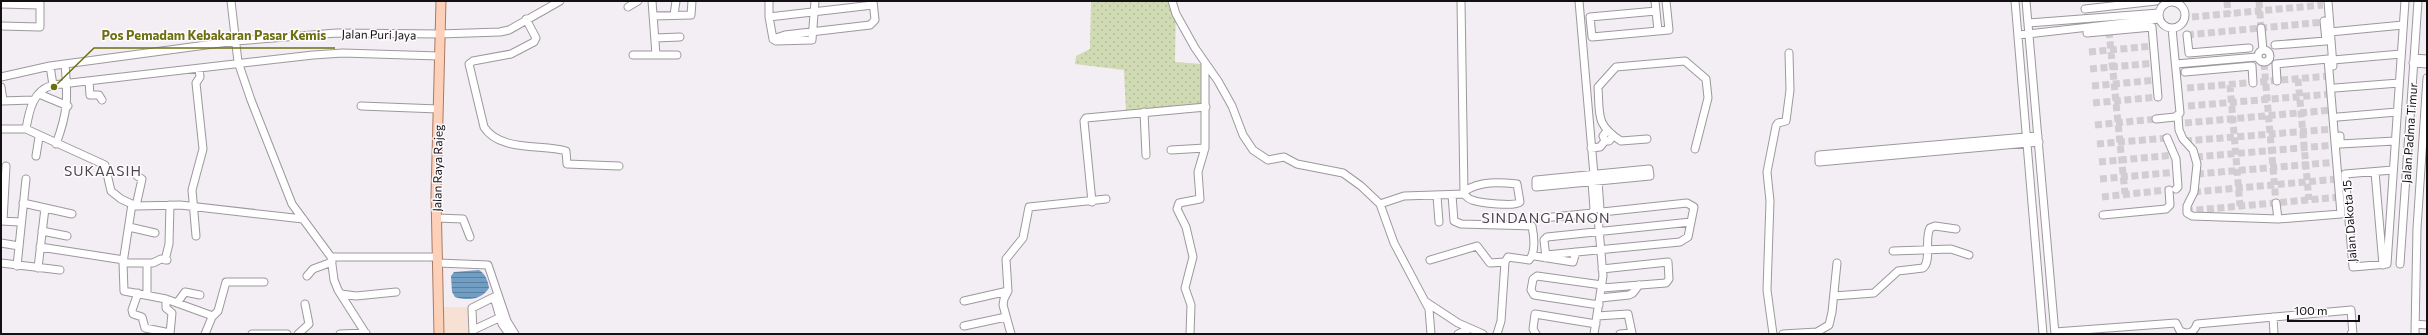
<svg xmlns="http://www.w3.org/2000/svg" width="2428" height="335" font-family="Commissioner,sans-serif">
  <defs>
    <pattern id="grass-dots" width="8" height="8" patternUnits="userSpaceOnUse"><rect width="8" height="8" fill="#d1dbb3"/><path d="M2 2h.1M6 6h.1" fill="none" stroke="#b2bb99" stroke-width="1.8" stroke-linecap="round"/></pattern>
    <pattern id="water-rules" width="6" height="5" patternUnits="userSpaceOnUse"><rect width="6" height="5" fill="#719ec4"/><path d="M0 2.5h6" fill="none" stroke="#5b7f9e"/></pattern>
  </defs>
  <rect width="100%" height="100%" fill="#f3eef3"/>
  <!-- commercial -->
  <path fill="#f7e1d4" d="M 441,307 L 470,307 L 470,334 L 442,334 Z"/>
  <!-- grass -->
  <path fill="url(#grass-dots)" d="M 1091,1 L 1176,1 L 1175,62 L 1202,64 L 1204,106 L 1126,113 L 1124,70 L 1075,64 L 1076,56 L 1090,49 Z"/>
  <!-- water -->
  <path fill="url(#water-rules)" d="M 479,270 C 486,274 488,282 489,288 C 482,300 466,301 455,297 L 452,292 L 451,276 L 454,272 Z"/>
  <g fill="none" stroke-linecap="round" stroke-linejoin="round">
    <!-- minor-tunnel -->
    <path stroke="#d1cdd1" stroke-width="7" stroke-dasharray="7 3.5" stroke-linecap="butt" d="M 2227,1 L 2228,14
      M 2259,1 L 2261,28
      M 2192,17 L 2323,5
      M 2109,31 L 2125,194
      M 2187,35 L 2324,22
      M 2089,52 L 2153,46
      M 2264,63 L 2276,203
      M 2090,69 L 2155,63
      M 2298,79 L 2309,200
      M 2230,85 L 2240,206
      M 2092,86 L 2157,80
      M 2187,88 L 2329,76
      M 2093,103 L 2158,97
      M 2188,106 L 2331,94
      M 2185,123 L 2332,110
      M 2095,125 L 2156,119
      M 2185,141 L 2334,129
      M 2097,144 L 2167,138
      M 2196,157 L 2335,145
      M 2099,162 L 2174,155
      M 2197,174 L 2337,162
      M 2100,179 L 2177,172
      M 2194,192 L 2338,179
      M 2102,197 L 2175,189
      M 2186,211 L 2340,197"/>
    <defs>
      <path id="minor" d="M 231,1 L 238,62 L 251,100 L 292,204 L 331,257
        M 652,1 L 656,55
        M 769,1 L 769,17 L 773,39
        M 1172,1 L 1176,14 L 1195,48 L 1218,81 L 1232,106 L 1243,135 L 1253,150 L 1268,160 L 1284,157 L 1297,164 L 1343,173 L 1361,186 L 1380,204 L 1394,243 L 1429,309 L 1431,334
        M 1579,1 L 1594,175
        M 1655,1 L 1658,31
        M 2015,1 L 2043,334
        M 2026,1 L 2055,334
        M 2328,1 L 2333,66
        M2159 15a13 13 0 1 1 26 0a13 13 0 1 1-26 0Z
        M 1,4 L 40,5
        M 628,7 L 638,1
        M 2085,9 L 2156,1
        M 1656,11 L 1590,17 L 1592,37 L 1669,30 L 1666,1
        M 674,15 L 676,1
        M 653,16 L 691,15 L 692,1
        M 769,17 L 873,5
        M 526,19 L 536,38 L 534,42 L 511,54 L 473,61 L 469,64 L 484,127 C 500,152 542,144 566,151 L 567,164 L 619,166
        M 2028,23 L 2159,13
        M 1,26 L 40,27 L 40,1
        M 2261,28 L 2263,50
        M 2330,32 L 2403,25
        M 2087,33 L 2152,27 L 2158,97
        M 2018,35 L 2159,19
        M 2187,35 L 2189,53 L 2249,48
        M 655,38 L 680,37
        M 773,39 L 785,35 L 870,25 L 875,20 L 873,1
        M 773,39 L 776,41 L 812,40 L 815,1
        M 2275,45 L 2326,41 L 2324,21
        M2258 56a6 6 0 1 1 12 0a6 6 0 1 1-12 0Z
        M 633,55 L 677,55
        M 2414,58 L 2427,59
        M 2333,60 L 2401,54
        M 2413,63 L 2427,64
        M 2176,64 L 2257,57
        M 50,66 L 53,85
        M 2185,72 L 2252,66 L 2253,83
        M 1,77 L 50,66 L 236,41 L 337,33 L 440,34 L 500,32 L 509,30 L 560,1
        M 89,81 L 90,95 L 99,95 L 102,100
        M 1,87 L 3,100
        M 2335,88 L 2399,83
        M 39,94 L 68,106
        M 1,101 L 33,100
        M 361,106 L 438,109
        M 1144,112 L 1146,155
        M 2178,116 L 2179,130 L 2183,139 L 2193,150 L 2197,164 L 2194,192 L 2187,206 L 2187,213 L 2192,216 L 2278,219 L 2341,214 L 2328,59 L 2276,64 L 2277,81
        M 2338,117 L 2397,112
        M 2156,119 L 2175,117 L 2180,113 L 2172,28
        M 1,129 L 26,129 L 105,165 L 111,191 L 121,199 L 136,206 L 180,205 L 303,219
        M 26,129 C 29,111 33,90 53,85 L 313,55 L 343,53 L 439,56
        M 1607,131 L 1603,136 L 1605,141 L 1609,141 L 1613,136
        M 2038,136 L 1819,155 L 1819,162 L 2039,142
        M 2340,136 L 2340,144 L 2395,141
        M 2167,138 L 2176,159 L 2178,187 L 2176,189
        M 1647,139 L 1621,141 C 1595,124 1600,115 1598,87 L 1616,67 L 1685,61 L 1706,79 L 1708,98 L 1695,149
        M 56,144 C 68,112 68,98 65,64
        M 1591,148 L 1600,147 L 1605,141
        M 1171,150 L 1205,148
        M 36,156 L 39,137
        M 1649,169 L 1650,176 L 1536,187 L 1536,180 Z
        M 2393,170 L 2345,174 L 2353,267 L 2387,264 L 2405,1
        M 2375,172 L 2383,265
        M 1598,181 L 1600,209
        M 1592,182 L 1594,209
        M 1464,194 C 1467,197 1468,199 1472,200 C 1480,203 1515,207 1520,202 L 1517,184 C 1499,182 1480,181 1465,191
        M 1437,196 L 1439,222
        M 1092,202 L 1084,121 L 1086,118 L 1206,107
        M 23,203 L 72,214
        M 2276,203 L 2278,219
        M 132,204 L 123,263 L 124,291 L 166,299 L 210,315 L 212,317 L 205,334
        M 1380,204 L 1404,196 L 1464,194 L 1461,1
        M 136,206 L 142,179 L 137,176
        M1592.5 213a4.5 4.5 0 1 1 9 0a4.5 4.5 0 1 1-9 0Z
        M 2103,215 L 2166,209 L 2170,205 L 2169,190
        M 436,218 L 463,219 L 470,237
        M 1543,218 L 1593,213
        M 1,221 L 20,222
        M 3,221 L 6,166
        M 129,227 L 155,233
        M 42,231 L 67,236
        M 196,236 L 192,190 L 203,149 L 196,83 L 200,77 L 199,69
        M 1,243 L 19,246
        M 40,247 L 124,260
        M 1893,251 L 1951,249 L 1969,255
        M 1546,255 L 1680,242 L 1688,237 L 1694,207 L 1687,203 L 1602,212
        M 1535,256 L 1573,262 L 1576,252
        M 331,257 L 438,257
        M 331,257 L 334,280 L 338,290 L 366,334
        M 1546,258 L 1544,240 L 1547,237 L 1691,222
        M 165,260 L 169,244 L 170,205
        M 1430,260 L 1477,246 L 1490,263 L 1505,262 L 1508,257 L 1529,260 C 1536,252 1534,236 1532,226 L 1461,224 L 1454,221 L 1452,195
        M 1,263 L 60,270
        M 123,263 L 153,263 L 161,259 L 167,260
        M 147,263 L 147,294
        M 438,263 L 488,265 L 507,321 L 515,334
        M 2400,264 L 2418,1
        M 17,266 L 26,179
        M 38,268 L 45,208
        M 307,276 L 313,269 L 332,262
        M 1602,288 L 1666,283 L 1669,279 L 1668,262 L 1602,269
        M 138,293 L 132,310 L 133,314 L 142,317 L 145,328 L 170,333
        M 341,294 L 356,296 L 396,292
        M 1834,296 L 1874,293 L 1898,271 L 1923,268 C 1932,261 1924,239 1930,228 L 1935,226 L 1956,229
        M 1600,298 L 1629,295 L 1633,293 L 1639,285
        M 166,299 L 166,308 L 172,313 L 170,334
        M 964,301 L 1008,291
        M 1426,302 L 1458,323 L 1483,334
        M 177,303 L 185,292 L 200,295
        M 1599,305 L 1534,295 L 1531,290 L 1533,279 L 1537,276 L 1602,285
        M 1597,316 L 1628,314 L 1632,333 L 1620,334
        M 212,317 L 218,311 L 226,282 L 264,282
        M 2273,317 L 2274,334
        M 2415,324 L 2427,325
        M 964,326 L 1006,317
        M 473,330 L 501,317
        M 2055,332 L 2176,323 L 2180,331 C 2188,335 2194,333 2197,324 L 2351,310 L 2353,334 L 2351,334
        M 252,334 L 287,334
        M 298,334 L 309,324 L 305,304
        M 340,334 L 366,333
        M 473,334 L 472,308 L 494,297 L 502,324 L 509,334
        M 1011,334 L 1003,305 L 1004,299 L 1008,291 L 1006,259 L 1023,238 L 1029,207 L 1106,199
        M 1190,334 L 1191,305 L 1185,288 L 1193,257 L 1186,227 L 1177,209 L 1179,203 L 1200,199 L 1198,172 L 1205,148 L 1205,63
        M 1458,334 L 1469,329
        M 1497,334 L 1501,321 L 1505,262
        M 1536,334 L 1533,329 L 1535,314 L 1596,324
        M 1594,334 L 1603,276 L 1598,217
        M 1773,334 L 1767,290 L 1770,201 L 1767,172 L 1776,126 L 1778,123 L 1786,121 L 1790,90 L 1789,53
        M 1783,334 L 1817,332 L 1829,325 L 1832,312 L 1837,263
        M 2415,334 L 2417,228 L 2427,78"/>
      <path id="major" d="M 439,334 L 436,195 L 441,1"/>
    </defs>
    <!-- minor casing -->
    <use href="#minor" stroke="#9d989d" stroke-width="9"/>
    <!-- major casing -->
    <use href="#major" stroke="#aa7a61" stroke-width="11"/>
    <!-- minor -->
    <use href="#minor" stroke="#fff" stroke-width="7"/>
    <!-- major -->
    <use href="#major" stroke="#fdd1b9" stroke-width="9"/>
  </g>
  <g text-anchor="middle" dominant-baseline="central" stroke-width="3" stroke-linejoin="round" paint-order="stroke">
    <!-- street labels -->
    <g font-size="12" fill="#121012" stroke="#fefcfe">
      <text transform="translate(379 34) rotate(1)">Jalan Puri Jaya</text>
      <text transform="translate(2409 133) rotate(-86)">Jalan Padma Timur</text>
      <text transform="translate(437 168) rotate(-89)">Jalan Raya Rajeg</text>
      <text transform="translate(2349 221) rotate(-94)">Jalan Dakota 15</text>
    </g>
    <!-- quarter labels -->
    <g font-size="14" letter-spacing="1" fill="#4c474c" stroke="#fefcfe">
      <text x="103" y="170">SUKAASIH</text>
      <text x="1546" y="217">SINDANG PANON</text>
    </g>
  </g>
  <!-- callouts -->
  <path fill="none" stroke="#6e6f12" stroke-width="1.5" d="M54 87L94 48H335"/>
  <circle fill="#6e6f12" stroke="#fefcfe" stroke-width="1.5" cx="54" cy="87" r="4"/>
  <g font-size="13" text-anchor="middle" font-weight="bold" fill="#6e6f12" stroke="#fefcfe" stroke-width="3" stroke-linejoin="round" paint-order="stroke">
    <text x="214" y="40">Pos Pemadam Kebakaran Pasar Kemis</text>
  </g>
  <!-- border -->
  <rect width="2428" height="335" fill="none" stroke="#121012" stroke-width="4"/>
  <!-- scale -->
  <path d="M2288 315v6h71v-6" fill="none" stroke="#121012" stroke-width="2"/>
  <text x="2294" y="315" font-size="12" fill="#121012" stroke="#fefcfe" stroke-width="3" paint-order="stroke">100 m</text>
</svg>
